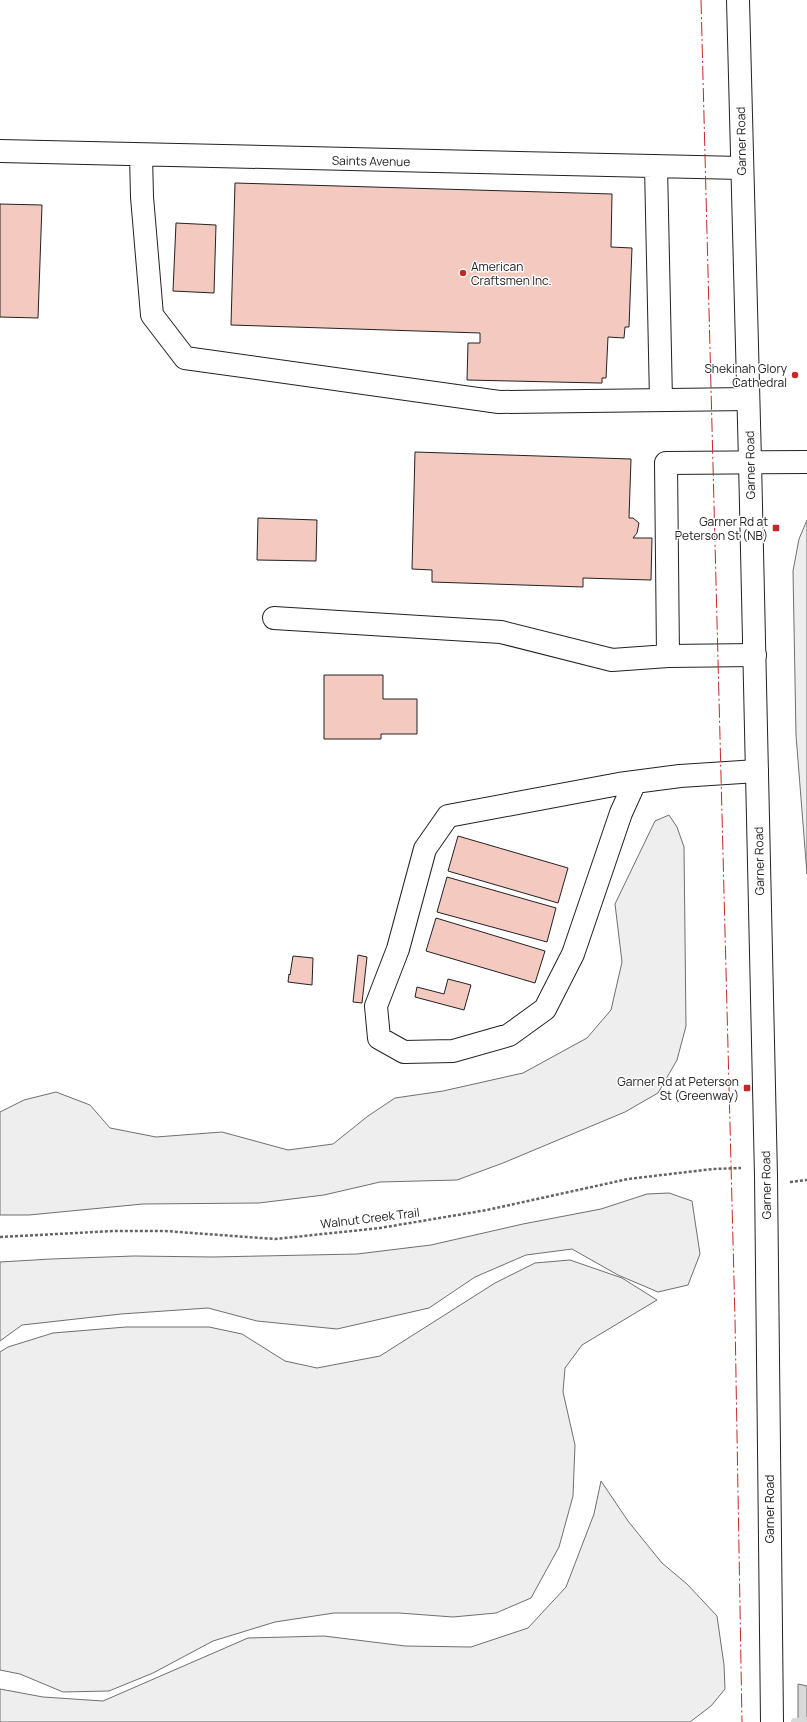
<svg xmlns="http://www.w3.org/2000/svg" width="807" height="1722" font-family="Manrope,sans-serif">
  <rect width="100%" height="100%" fill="#fff"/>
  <!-- green -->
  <path fill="#eee" stroke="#6f6f6f" d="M 807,520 L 807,874 L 796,735 L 793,571 L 799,539 Z
    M 669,815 L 677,827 L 684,847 L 686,1026 L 677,1060 L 658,1093 L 625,1112 L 503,1163 L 457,1180 L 380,1182 L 324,1195 L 259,1203 L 143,1204 L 29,1215 L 0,1215 L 0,1112 L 24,1100 L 56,1092 L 90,1105 L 110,1128 L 156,1137 L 222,1132 L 288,1150 L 333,1144 L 368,1116 L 395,1098 L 443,1091 L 523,1073 L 587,1038 L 611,1010 L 622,962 L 615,904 L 655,821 Z
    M 669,1193 L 692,1201 L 700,1254 L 688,1285 L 658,1292 L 618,1275 L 572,1249 L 526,1255 L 475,1277 L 429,1308 L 337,1329 L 257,1321 L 208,1308 L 121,1314 L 22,1325 L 0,1341 L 0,1262 L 51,1259 L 134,1256 L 213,1257 L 357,1254 L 431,1245 L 523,1224 L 601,1209 L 647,1194 Z
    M 570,1260 L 622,1278 L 657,1300 L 582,1345 L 565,1368 L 563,1392 L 575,1445 L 573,1496 L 559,1547 L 531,1598 L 496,1613 L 453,1617 L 399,1613 L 334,1613 L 275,1622 L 213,1641 L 153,1673 L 109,1691 L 63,1692 L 20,1674 L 0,1670 L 0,1352 L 8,1347 L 53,1333 L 126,1327 L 209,1327 L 242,1334 L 285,1361 L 317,1368 L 380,1356 L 495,1283 L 535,1263 Z
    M 601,1481 L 628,1521 L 662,1563 L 687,1584 L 717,1616 L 724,1665 L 725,1689 L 711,1706 L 690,1722 L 0,1722 L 0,1689 L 43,1697 L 103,1701 L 248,1638 L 324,1636 L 405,1646 L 471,1647 L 528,1628 L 566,1587 L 594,1514 Z"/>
  <!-- water -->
  <path fill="#d9d9d9" stroke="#6f6f6f" d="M 798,1684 L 807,1686 L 807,1722 L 798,1722 Z"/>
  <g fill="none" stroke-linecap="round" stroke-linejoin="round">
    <!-- stream -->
    <path stroke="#d9d9d9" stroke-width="8" d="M 795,1722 L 807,1721"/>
  </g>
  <!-- building -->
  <path fill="#f3c9c0" stroke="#222" d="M 235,183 L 612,194 L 611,247 L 632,248 L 629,327 L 625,327 L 624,338 L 608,337 L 606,378 L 602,378 L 602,383 L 599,383 L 467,380 L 468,343 L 480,343 L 480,333 L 231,325 Z
    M 0,204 L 42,205 L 38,318 L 0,317 Z
    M 176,223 L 216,225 L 214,293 L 173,291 Z
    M 415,452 L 631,459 L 629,518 L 633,518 L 639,523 L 637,533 L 633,538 L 652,538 L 651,580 L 583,578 L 583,587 L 432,582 L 432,570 L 412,569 Z
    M 258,518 L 317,520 L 316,561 L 257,560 Z
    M 324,675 L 383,675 L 383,699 L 417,699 L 417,734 L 381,734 L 381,739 L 324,739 Z
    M 458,836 L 568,868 L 558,903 L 448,871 Z
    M 447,877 L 556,908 L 547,942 L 437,912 Z
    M 436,918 L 545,951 L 535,983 L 426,951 Z
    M 358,955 L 367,957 L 362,1003 L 353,1002 Z
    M 293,956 L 313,958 L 312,985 L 288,982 L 289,974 L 290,975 Z
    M 448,979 L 471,985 L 464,1010 L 415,997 L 417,987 L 444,994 Z"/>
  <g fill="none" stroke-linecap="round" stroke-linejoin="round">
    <defs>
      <path id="minor" d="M 0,151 L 741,168
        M 141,155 L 142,197 L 152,315 L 185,358 L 499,402 L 748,399
        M 656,166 L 661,400
        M 274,618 L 501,632 L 612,660 L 668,656
        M 755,655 L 668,656 L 666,463 L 807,462
        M 635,782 L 621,813 L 573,954 L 545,1009 L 509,1035 L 453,1051 L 404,1052 L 379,1038 L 376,1006 L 398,949 L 425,849 L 448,816 L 619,784 L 680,776 L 757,771"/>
      <path id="major" d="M 738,0 L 750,461 L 766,1176 L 772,1722"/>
    </defs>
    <!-- minor casing -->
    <use href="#minor" stroke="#222" stroke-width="24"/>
    <!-- major casing -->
    <use href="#major" stroke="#222" stroke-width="24"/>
    <!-- path -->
    <path stroke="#646464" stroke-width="2.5" stroke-dasharray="3 2" stroke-linecap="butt" d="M 790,1182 L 807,1180
      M 0,1237 L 114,1231 L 165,1231 L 275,1239 L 380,1228 L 487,1210 L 628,1179 L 713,1169 L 741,1168"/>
    <!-- minor -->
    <use href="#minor" stroke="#fff" stroke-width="22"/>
    <!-- major -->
    <use href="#major" stroke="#fff" stroke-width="22"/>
    <!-- power -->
    <path stroke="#c62828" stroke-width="1" stroke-dasharray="14 3 2 3" stroke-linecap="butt" d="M 701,0 L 735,1319 L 742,1722"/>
  </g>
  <!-- markers -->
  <g fill="#c62828" stroke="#fff" stroke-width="1.5">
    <circle cx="463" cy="273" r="4"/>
    <circle cx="795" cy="375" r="4"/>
    <rect x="772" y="524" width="8" height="8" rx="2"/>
    <rect x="743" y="1084" width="8" height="8" rx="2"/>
  </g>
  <g text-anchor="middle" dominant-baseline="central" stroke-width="3" stroke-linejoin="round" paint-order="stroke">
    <!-- street labels -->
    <g font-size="12" fill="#222" stroke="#fff">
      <text transform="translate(741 141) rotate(-91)">Garner Road</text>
      <text transform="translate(371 161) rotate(1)">Saints Avenue</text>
      <text transform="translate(750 465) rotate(-91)">Garner Road</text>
      <text transform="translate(759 861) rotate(-91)">Garner Road</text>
      <text transform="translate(766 1185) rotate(-91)">Garner Road</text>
      <text transform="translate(370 1218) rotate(-7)">Walnut Creek Trail</text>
      <text transform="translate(769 1509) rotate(-90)">Garner Road</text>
    </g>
    <!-- poi labels -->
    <g font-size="12" fill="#222" stroke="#fff" text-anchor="end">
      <text x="471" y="266" text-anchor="start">American<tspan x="471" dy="14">Craftsmen Inc.</tspan></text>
      <text x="787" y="368">Shekinah Glory<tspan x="787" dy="14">Cathedral</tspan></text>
      <text x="768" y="521">Garner Rd at<tspan x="768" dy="14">Peterson St (NB)</tspan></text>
      <text x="739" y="1081">Garner Rd at Peterson<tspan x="739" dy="14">St (Greenway)</tspan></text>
    </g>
  </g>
</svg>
